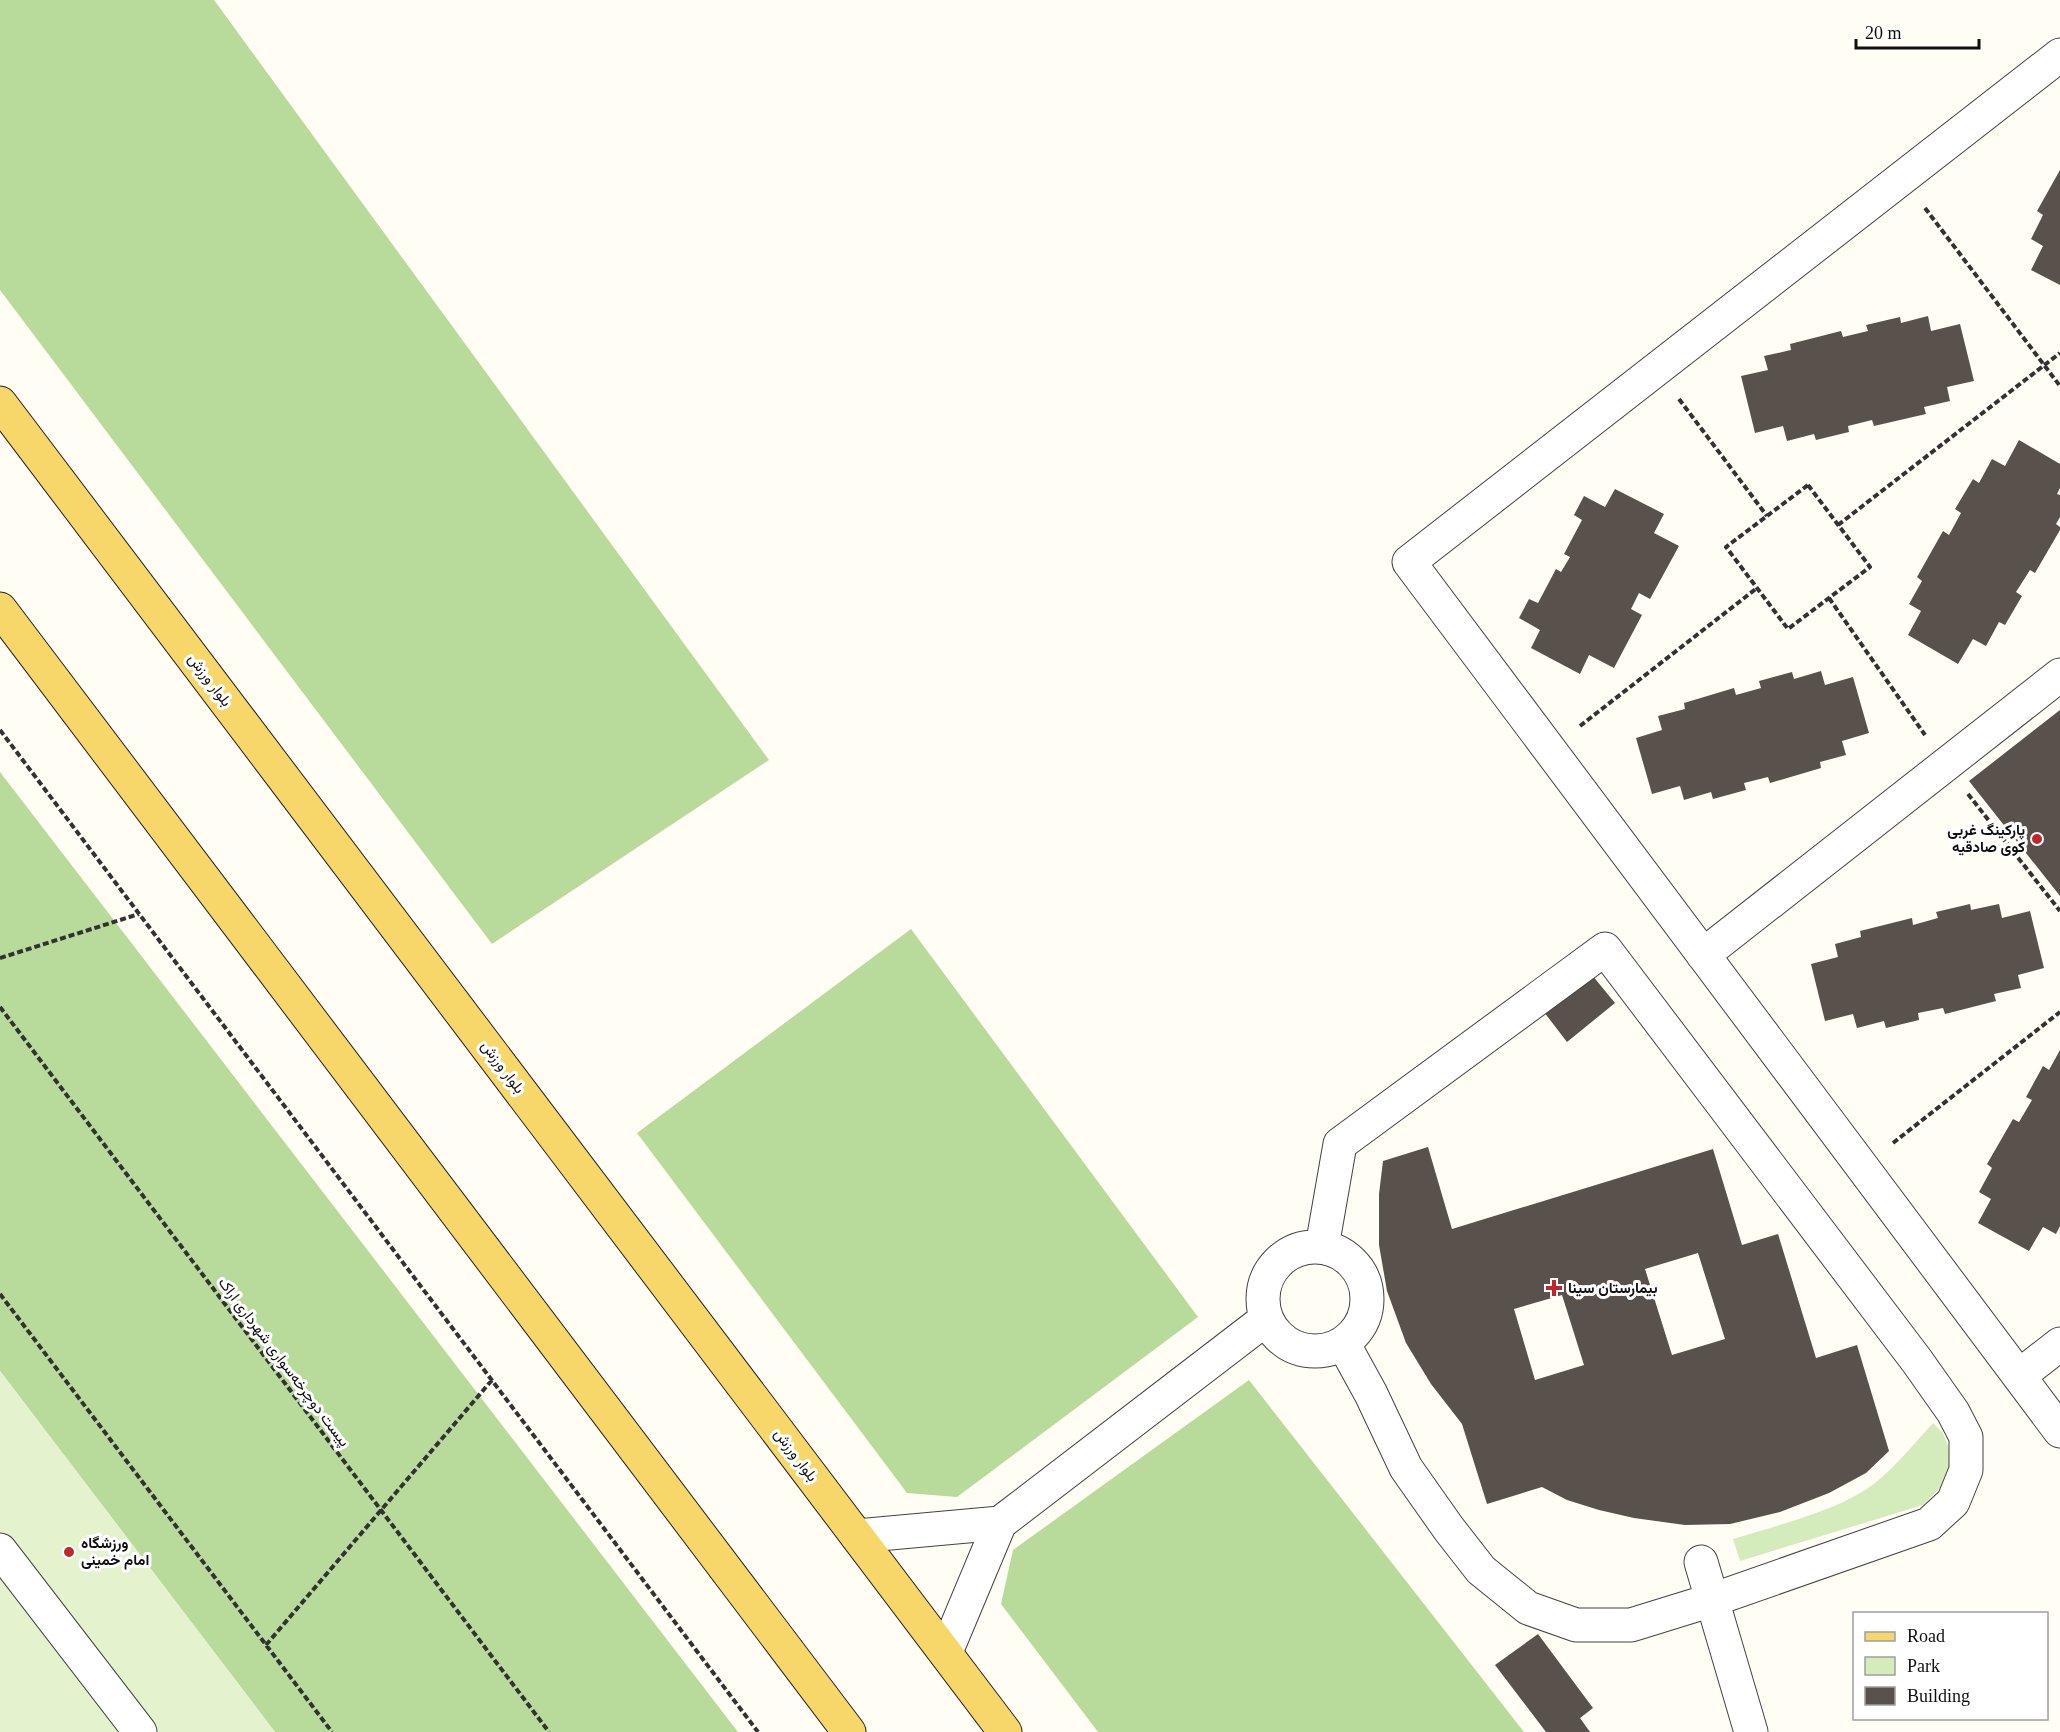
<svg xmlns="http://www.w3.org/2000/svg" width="2060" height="1732" font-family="'Times New Roman',Vazirmatn,serif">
  <rect width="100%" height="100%" fill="#fffdf4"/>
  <!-- green -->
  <path fill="#d4ebbc" d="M 1933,1423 L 1943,1433 L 1949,1449 L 1949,1468 L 1941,1487 L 1923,1505 L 1740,1561 L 1733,1539 C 1777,1525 1839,1511 1875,1483 C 1896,1466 1914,1444 1933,1423 Z"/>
  <!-- forest -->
  <path fill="#b8db9b" d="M 0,0 L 214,0 L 769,760 L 492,944 L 0,290 Z
    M 0,772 L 738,1732 L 275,1732 L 0,1371 Z
    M 911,929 L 1198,1317 L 957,1497 L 907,1493 L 637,1133 Z
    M 1249,1380 L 1524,1732 L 1098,1732 L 1001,1604 L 1013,1550 Z"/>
  <!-- pitch -->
  <path fill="#e5f2ce" d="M 0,1371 L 275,1732 L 0,1732 Z"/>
  <!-- building -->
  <path fill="#59514c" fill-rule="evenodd" d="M 2060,170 L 2060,285 L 2031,270 L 2043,246 L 2031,239 L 2043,215 L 2037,211 Z
    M 1928,316 L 1931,331 L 1960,324 L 1974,381 L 1947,387 L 1950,401 L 1924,407 L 1926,414 L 1874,426 L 1872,420 L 1848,426 L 1849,432 L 1816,440 L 1814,434 L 1787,441 L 1783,426 L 1755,433 L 1741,376 L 1768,370 L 1764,356 L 1791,350 L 1790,344 L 1841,331 L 1843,337 L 1868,331 L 1866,325 L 1900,317 L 1901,323 Z
    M 2019,440 L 2060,464 L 2060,488 L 2057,494 L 2060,495 L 2060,517 L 2056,524 L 2060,527 L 2060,530 L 2035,573 L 2030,570 L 2016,592 L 2022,596 L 2005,625 L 1999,622 L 1986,646 L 1973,639 L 1958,664 L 1908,635 L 1921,611 L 1909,604 L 1922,581 L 1917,577 L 1943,531 L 1949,535 L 1961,513 L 1955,509 L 1973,479 L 1979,483 L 1992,459 L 2005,466 Z
    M 1615,489 L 1664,514 L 1654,533 L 1679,546 L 1650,599 L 1639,593 L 1631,609 L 1642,615 L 1614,668 L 1589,655 L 1580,674 L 1531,648 L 1540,630 L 1519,618 L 1529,599 L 1538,603 L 1556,569 L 1561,572 L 1570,557 L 1564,554 L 1582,520 L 1574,515 L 1584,496 L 1605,507 Z
    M 1821,671 L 1825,685 L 1853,677 L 1869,733 L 1842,741 L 1846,755 L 1820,762 L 1821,768 L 1770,783 L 1768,777 L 1744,783 L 1746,790 L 1713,799 L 1711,792 L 1684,800 L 1680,786 L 1652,794 L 1636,738 L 1662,730 L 1658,716 L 1685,709 L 1684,703 L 1734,688 L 1736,695 L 1761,688 L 1759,681 L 1792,672 L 1794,679 Z
    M 2060,710 L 2060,896 L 1969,781 Z
    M 1970,904 L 1971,910 L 1999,904 L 2002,918 L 2030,911 L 2044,968 L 2018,975 L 2021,988 L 1994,994 L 1996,1001 L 1945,1014 L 1943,1008 L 1918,1013 L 1919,1020 L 1886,1028 L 1884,1021 L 1857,1028 L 1853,1014 L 1825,1021 L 1811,964 L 1838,957 L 1835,944 L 1861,937 L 1860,931 L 1912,918 L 1913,925 L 1938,918 L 1936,912 Z
    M 1592,975 L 1615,1003 L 1567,1042 L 1544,1012 Z
    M 2060,1050 L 2060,1226 L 2056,1234 L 2043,1227 L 2029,1251 L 1978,1223 L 1991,1199 L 1979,1192 L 1992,1168 L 1987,1164 L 2013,1119 L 2019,1122 L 2032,1100 L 2026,1097 L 2043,1066 L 2049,1070 Z
    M 1428,1147 L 1452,1229 L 1713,1149 L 1742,1245 L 1778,1234 L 1816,1358 L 1857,1345 L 1889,1451 L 1866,1473 L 1829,1493 L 1780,1512 L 1730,1524 L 1685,1525 L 1634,1518 L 1599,1510 L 1567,1500 L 1542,1487 L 1487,1504 L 1462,1424 L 1431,1384 L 1406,1343 L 1387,1291 L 1379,1245 L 1379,1194 L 1383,1161 ZM 1698,1253 L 1725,1339 L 1672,1355 L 1645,1269 ZM 1562,1295 L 1584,1365 L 1535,1380 L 1514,1309 Z
    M 1538,1634 L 1593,1708 L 1580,1718 L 1590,1732 L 1546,1732 L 1495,1665 Z"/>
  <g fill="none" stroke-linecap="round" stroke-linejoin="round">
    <defs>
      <path id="minor" d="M 2060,55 L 1409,562 L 2060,1431
        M 1703,955 L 2060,675
        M1263 1299a52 52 0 1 1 104 0a52 52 0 1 1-104 0Z
        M 1322,1247 L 1340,1144 L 1605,949 L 1917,1361 L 1953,1412 L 1966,1437 L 1966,1470 L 1953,1502 L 1929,1524 L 1712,1600 L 1631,1625 L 1576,1625 L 1528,1608 L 1481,1570 L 1449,1529 L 1406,1468 L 1371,1394 L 1343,1343
        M 2019,1376 L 2060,1344
        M 857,1536 L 1000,1523
        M 0,1550 L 140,1732
        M 1701,1562 L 1751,1732
        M 946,1652 L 1000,1523 L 1266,1319"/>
      <path id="major" d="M 0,403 L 1005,1732
        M 0,609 L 849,1732"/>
    </defs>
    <!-- minor casing -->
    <use href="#minor" stroke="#434343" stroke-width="35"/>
    <!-- major casing -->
    <use href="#major" stroke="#212121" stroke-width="35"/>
    <!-- path -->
    <path stroke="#323232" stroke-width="4" stroke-dasharray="6 3" stroke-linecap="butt" d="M 1925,208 L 2060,386
      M 1679,399 L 1767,516
      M 1808,485 L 1870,567 L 1788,629 L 1726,547 Z
      M 1838,525 L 2060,353
      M 1829,598 L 1925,735
      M 1580,726 L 1757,588
      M 0,730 L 758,1732
      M 1968,794 L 2060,911
      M 0,958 L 139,914
      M 0,1007 L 549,1732
      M 1893,1143 L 2060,1012
      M 0,1294 L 332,1732
      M 266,1645 L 492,1380"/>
    <!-- minor -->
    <use href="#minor" stroke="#fff" stroke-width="33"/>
    <!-- major -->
    <use href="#major" stroke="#f8d76a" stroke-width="33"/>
  </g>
  <!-- markers -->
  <g fill="#c2262d" stroke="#fff" stroke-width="2">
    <circle cx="2037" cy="839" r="6"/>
    <path d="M1551 1279h6v6h6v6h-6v6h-6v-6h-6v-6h6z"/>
    <circle cx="69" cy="1552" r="6"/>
  </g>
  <g text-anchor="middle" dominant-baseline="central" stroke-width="6" stroke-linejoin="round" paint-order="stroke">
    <!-- street labels -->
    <g font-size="15" fill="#101010" stroke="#fff">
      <text transform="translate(210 680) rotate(53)">بلوار ورزش</text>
      <text transform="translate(503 1067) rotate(53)">بلوار ورزش</text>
      <text transform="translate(284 1362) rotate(53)">پیست دوچرخه‌سواری شهرداری اراک</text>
      <text transform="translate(796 1455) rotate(53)">بلوار ورزش</text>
    </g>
    <!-- poi labels -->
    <g font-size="15" font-weight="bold" fill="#101010" stroke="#fff" text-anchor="start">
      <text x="2025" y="830" text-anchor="end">پارکینگ غربی<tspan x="2025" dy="17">کوی صادقیه</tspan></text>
      <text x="1568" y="1288">بیمارستان سینا</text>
      <text x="81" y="1543">ورزشگاه<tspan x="81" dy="17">امام خمینی</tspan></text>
    </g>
  </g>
  <!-- legend -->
  <rect x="1853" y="1612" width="195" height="108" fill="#ffffff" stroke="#9f9f9f" stroke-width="1.5"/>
  <rect x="1865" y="1632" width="30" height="9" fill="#f8d76a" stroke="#9f9f9f" stroke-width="1.5"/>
  <text x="1907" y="1642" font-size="18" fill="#101010">Road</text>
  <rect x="1865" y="1657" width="30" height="18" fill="#d4ebbc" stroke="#9f9f9f" stroke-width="1.5"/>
  <text x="1907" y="1672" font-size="18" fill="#101010">Park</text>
  <rect x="1865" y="1687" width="30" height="18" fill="#59514c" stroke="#9f9f9f" stroke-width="1.5"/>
  <text x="1907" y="1702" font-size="18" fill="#101010">Building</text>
  <!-- scale -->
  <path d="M1856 39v9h123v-9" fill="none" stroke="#101010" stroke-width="3"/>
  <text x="1865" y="39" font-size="18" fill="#101010" stroke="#ffffff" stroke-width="4.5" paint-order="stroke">20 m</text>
</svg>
